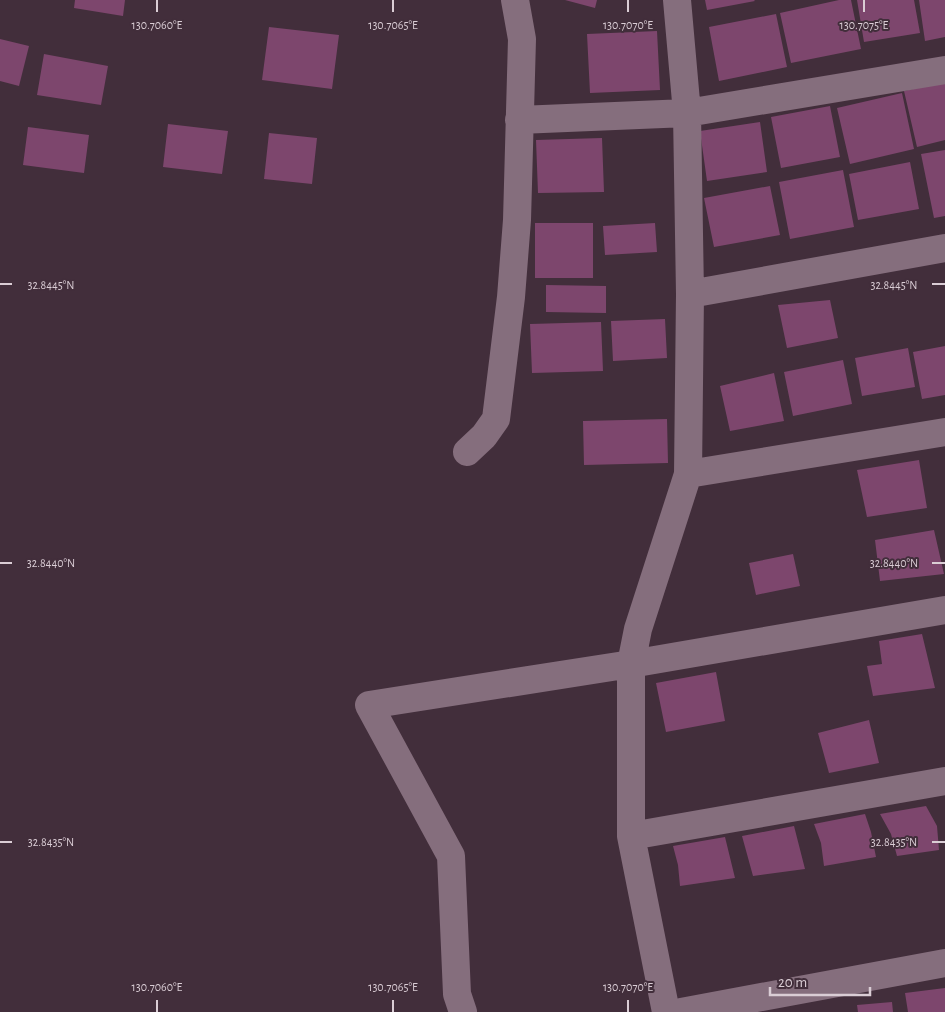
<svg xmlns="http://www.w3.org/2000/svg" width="945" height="1012" font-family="'Alegreya Sans',sans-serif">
  <rect width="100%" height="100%" fill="#422e3b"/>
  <!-- building -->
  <path fill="#7d466d" d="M 75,0 L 125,0 L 123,16 L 74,8 Z
    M 565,0 L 597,0 L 595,8 Z
    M 705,0 L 754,0 L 755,1 L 707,10 Z
    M 839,0 L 851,0 L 861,49 L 791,63 L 780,13 Z
    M 857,0 L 914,0 L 920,33 L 864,42 Z
    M 919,0 L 945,0 L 945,37 L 925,41 Z
    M 776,14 L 787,67 L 719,81 L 709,27 Z
    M 269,27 L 339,35 L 332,89 L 262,80 Z
    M 657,31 L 660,90 L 590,93 L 587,34 Z
    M 0,39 L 29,46 L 19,86 L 0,81 Z
    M 44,54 L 108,66 L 101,105 L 37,95 Z
    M 945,82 L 945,140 L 917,147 L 904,91 Z
    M 902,93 L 914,149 L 850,164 L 837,108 Z
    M 830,106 L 840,157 L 781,168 L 771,117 Z
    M 760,122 L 767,172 L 707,181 L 700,131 Z
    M 168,124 L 228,131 L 222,174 L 163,167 Z
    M 28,127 L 89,135 L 84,173 L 23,165 Z
    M 269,133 L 317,138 L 312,184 L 264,179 Z
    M 602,138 L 604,192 L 538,193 L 536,140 Z
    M 945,150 L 945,216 L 934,218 L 921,154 Z
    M 910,162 L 919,209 L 858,220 L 849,174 Z
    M 843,170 L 854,227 L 790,239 L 779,182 Z
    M 770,186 L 780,235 L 714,247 L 704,198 Z
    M 535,223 L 593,223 L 593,278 L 535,278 Z
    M 655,223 L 657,252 L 605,255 L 603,226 Z
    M 546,285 L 606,286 L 606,313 L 546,312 Z
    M 830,300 L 838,338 L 787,348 L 778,305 Z
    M 665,319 L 667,358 L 613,361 L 611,321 Z
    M 601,322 L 603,371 L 532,373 L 530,324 Z
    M 945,346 L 945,395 L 922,399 L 913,352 Z
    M 908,348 L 915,387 L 862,396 L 855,358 Z
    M 843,360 L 852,404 L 793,416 L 784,372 Z
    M 774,373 L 784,421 L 730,431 L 720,386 Z
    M 667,419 L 668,463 L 584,465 L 583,421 Z
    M 919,460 L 927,508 L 867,517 L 857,470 Z
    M 934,530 L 944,574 L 880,581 L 875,540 Z
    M 793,554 L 800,586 L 756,595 L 749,563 Z
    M 922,634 L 935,688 L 873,696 L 867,666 L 882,664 L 879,641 Z
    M 716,672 L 725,721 L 666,732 L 656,683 Z
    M 869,720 L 879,763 L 829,773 L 818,733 Z
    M 926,806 L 937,826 L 939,850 L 897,856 L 891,834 L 880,814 Z
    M 865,814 L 871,832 L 876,857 L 824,866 L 821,843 L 814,824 Z
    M 794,826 L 805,869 L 753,876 L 742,836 Z
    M 725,837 L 735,878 L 680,886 L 678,865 L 673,846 Z
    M 945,988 L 945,1012 L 908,1012 L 905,993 Z
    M 892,1002 L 893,1012 L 858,1012 L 857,1005 Z"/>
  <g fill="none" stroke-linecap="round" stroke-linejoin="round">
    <!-- minor -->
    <path stroke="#856e7d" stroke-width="28" d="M 677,0 L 687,113 L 690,294 L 688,474 L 945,432
      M 519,120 L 687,113 L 945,70
      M 690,294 L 945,248
      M 467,452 L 484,436 L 496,419 L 511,297 L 517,220 L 522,39 L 515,0
      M 631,836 L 945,781
      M 463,1012 L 457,994 L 451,856 L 369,705 L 631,664 L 945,610
      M 666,1012 L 631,836 L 631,664 L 638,629 L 688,474
      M 681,1012 L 945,963"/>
  </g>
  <!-- ticks -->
  <path fill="none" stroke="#dacdd5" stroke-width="2" d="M 157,0 L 157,12M 393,0 L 393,12M 628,0 L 628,12M 864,0 L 864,12M 0,284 L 12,284M 932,284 L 945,284M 0,563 L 12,563M 932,563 L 945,563M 0,842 L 12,842M 932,842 L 945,842M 157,1000 L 157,1012M 393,1000 L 393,1012M 628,1000 L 628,1012"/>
  <g font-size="12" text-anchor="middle" fill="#dacdd5" stroke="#422e3b" stroke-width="4" stroke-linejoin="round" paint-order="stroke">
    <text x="157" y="29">130.7060°E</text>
    <text x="393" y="29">130.7065°E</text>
    <text x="628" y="29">130.7070°E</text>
    <text x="864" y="29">130.7075°E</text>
    <text x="51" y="289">32.8445°N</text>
    <text x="894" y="289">32.8445°N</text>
    <text x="51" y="567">32.8440°N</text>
    <text x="894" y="567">32.8440°N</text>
    <text x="51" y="846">32.8435°N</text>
    <text x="894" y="846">32.8435°N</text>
    <text x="157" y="991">130.7060°E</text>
    <text x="393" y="991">130.7065°E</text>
    <text x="628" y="991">130.7070°E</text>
  </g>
  <!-- scale -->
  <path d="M770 987v8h100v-8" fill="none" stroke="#dacdd5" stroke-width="2.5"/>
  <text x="778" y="987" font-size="15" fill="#dacdd5" stroke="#422e3b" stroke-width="4" paint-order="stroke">20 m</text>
</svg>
